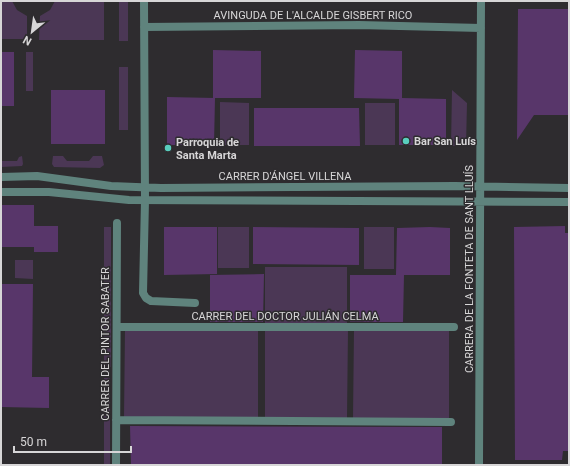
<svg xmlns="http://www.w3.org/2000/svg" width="570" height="466" font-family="Roboto,sans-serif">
  <rect width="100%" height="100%" fill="#2e2c2f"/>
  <!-- green -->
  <path fill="#4b3755" d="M 1,1 L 12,1 L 17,10 L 27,16 L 27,39 L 1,39 Z
    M 55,1 L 104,1 L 104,40 L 39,40 L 40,16 L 50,10 Z
    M 119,1 L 128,1 L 128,41 L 119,41 Z
    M 26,52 L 33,52 L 33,91 L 26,91 Z
    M 119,67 L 128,67 L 128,130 L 119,130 Z
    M 452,90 L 467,103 L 466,146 L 451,146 Z
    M 220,102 L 249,103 L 249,145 L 220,145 Z
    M 365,103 L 395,103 L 395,145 L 365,145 Z
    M 22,156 L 23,164 L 22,166 L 1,167 L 1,161 L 17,161 L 19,157 Z
    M 53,156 L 63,156 L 67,161 L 89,161 L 93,156 L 102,156 L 104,165 L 100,168 L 54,167 L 52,164 Z
    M 104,227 L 111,227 L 111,367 L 104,367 Z
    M 218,227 L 249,227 L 249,268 L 218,268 Z
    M 364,227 L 394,227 L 394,269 L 364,269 Z
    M 15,260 L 33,260 L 33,279 L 15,278 Z
    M 265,267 L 347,267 L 347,323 L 265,323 Z
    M 125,329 L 258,329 L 258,417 L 124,417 Z
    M 265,329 L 348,329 L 347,418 L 265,417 Z
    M 354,329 L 449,330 L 449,418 L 353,418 Z
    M 104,378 L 110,378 L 110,465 L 104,465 Z"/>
  <!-- building -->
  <path fill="#58366a" d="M 518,9 L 569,9 L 569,115 L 534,115 L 517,140 Z
    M 213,50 L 261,51 L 261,98 L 213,98 Z
    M 355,50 L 402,51 L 402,98 L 446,99 L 446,145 L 399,145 L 399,99 L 354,98 Z
    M 1,52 L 14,52 L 14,106 L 1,106 Z
    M 51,90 L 105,90 L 105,144 L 51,144 Z
    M 167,97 L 215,98 L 214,145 L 167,145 Z
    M 254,108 L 359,108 L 360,146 L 254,146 Z
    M 1,205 L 34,205 L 34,226 L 58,226 L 58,252 L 34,252 L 34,247 L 1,247 Z
    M 565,226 L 565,233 L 569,233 L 569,451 L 563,451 L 562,460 L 515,460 L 514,227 Z
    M 164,227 L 217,227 L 217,274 L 164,275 Z
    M 253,227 L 359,228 L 359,265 L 253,264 Z
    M 430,227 L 450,228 L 450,275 L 397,275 L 404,275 L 403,322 L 350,322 L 350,275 L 396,275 L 397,228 Z
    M 264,274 L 263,322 L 210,322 L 210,275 Z
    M 1,284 L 33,284 L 32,377 L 49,377 L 49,408 L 1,407 Z
    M 130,426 L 442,427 L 442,465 L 131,465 Z"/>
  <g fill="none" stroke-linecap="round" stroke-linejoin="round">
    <!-- service -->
    <path stroke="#5f837d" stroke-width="8" d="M 145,200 L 143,293 L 146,298 L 151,301 L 195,303"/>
    <!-- pedestrian -->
    <path stroke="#5f837d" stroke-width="8" d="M 117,327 L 454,327
      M 116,420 L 451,422
      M 116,465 L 117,223"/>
    <!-- minor -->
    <path stroke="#5f837d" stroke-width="8" d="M 144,1 L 145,200
      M 144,27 L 359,25 L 481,28
      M 1,177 L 37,176 L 111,186 L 161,188 L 455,186 L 569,188
      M 1,192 L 49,192 L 129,200 L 569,202
      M 479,465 L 481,1"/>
  </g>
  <!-- markers -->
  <g fill="#59cebe" stroke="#2e2c2f" stroke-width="1.5">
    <circle cx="406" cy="141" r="4"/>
    <circle cx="168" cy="148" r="4"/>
  </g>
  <g text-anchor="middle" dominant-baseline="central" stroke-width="3" stroke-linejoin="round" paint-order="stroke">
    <!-- street labels -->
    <g font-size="11" fill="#d7d6d7" stroke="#2e2c2f">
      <text x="313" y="15">AVINGUDA DE L'ALCALDE GISBERT RICO</text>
      <text x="285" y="176">CARRER D'ÁNGEL VILLENA</text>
      <text transform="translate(469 269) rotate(-90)">CARRERA DE LA FONTETA DE SANT LLUÍS</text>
      <text x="285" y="316">CARRER DEL DOCTOR JULIÁN CELMA</text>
      <text transform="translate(105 344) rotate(-90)">CARRER DEL PINTOR SABATER</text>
    </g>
    <!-- poi labels -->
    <g font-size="11" font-weight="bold" fill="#d7d6d7" stroke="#2e2c2f" text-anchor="start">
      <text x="414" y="141">Bar San Luís</text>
      <text x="176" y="142">Parroquia de<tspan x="176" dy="13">Santa Marta</tspan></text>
    </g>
  </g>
  <!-- border -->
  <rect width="570" height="466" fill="none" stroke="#d7d6d7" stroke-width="4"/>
  <!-- north arrow -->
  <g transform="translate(32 32) rotate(209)" stroke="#2e2c2f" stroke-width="3" paint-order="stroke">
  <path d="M0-3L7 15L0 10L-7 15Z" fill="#d7d6d7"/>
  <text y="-6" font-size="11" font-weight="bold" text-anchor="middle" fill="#d7d6d7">N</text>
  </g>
  <!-- scale -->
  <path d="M14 446v6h117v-6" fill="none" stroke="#d7d6d7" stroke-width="2"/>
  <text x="20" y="446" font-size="12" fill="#d7d6d7" stroke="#2e2c2f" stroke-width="3" paint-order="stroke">50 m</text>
</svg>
